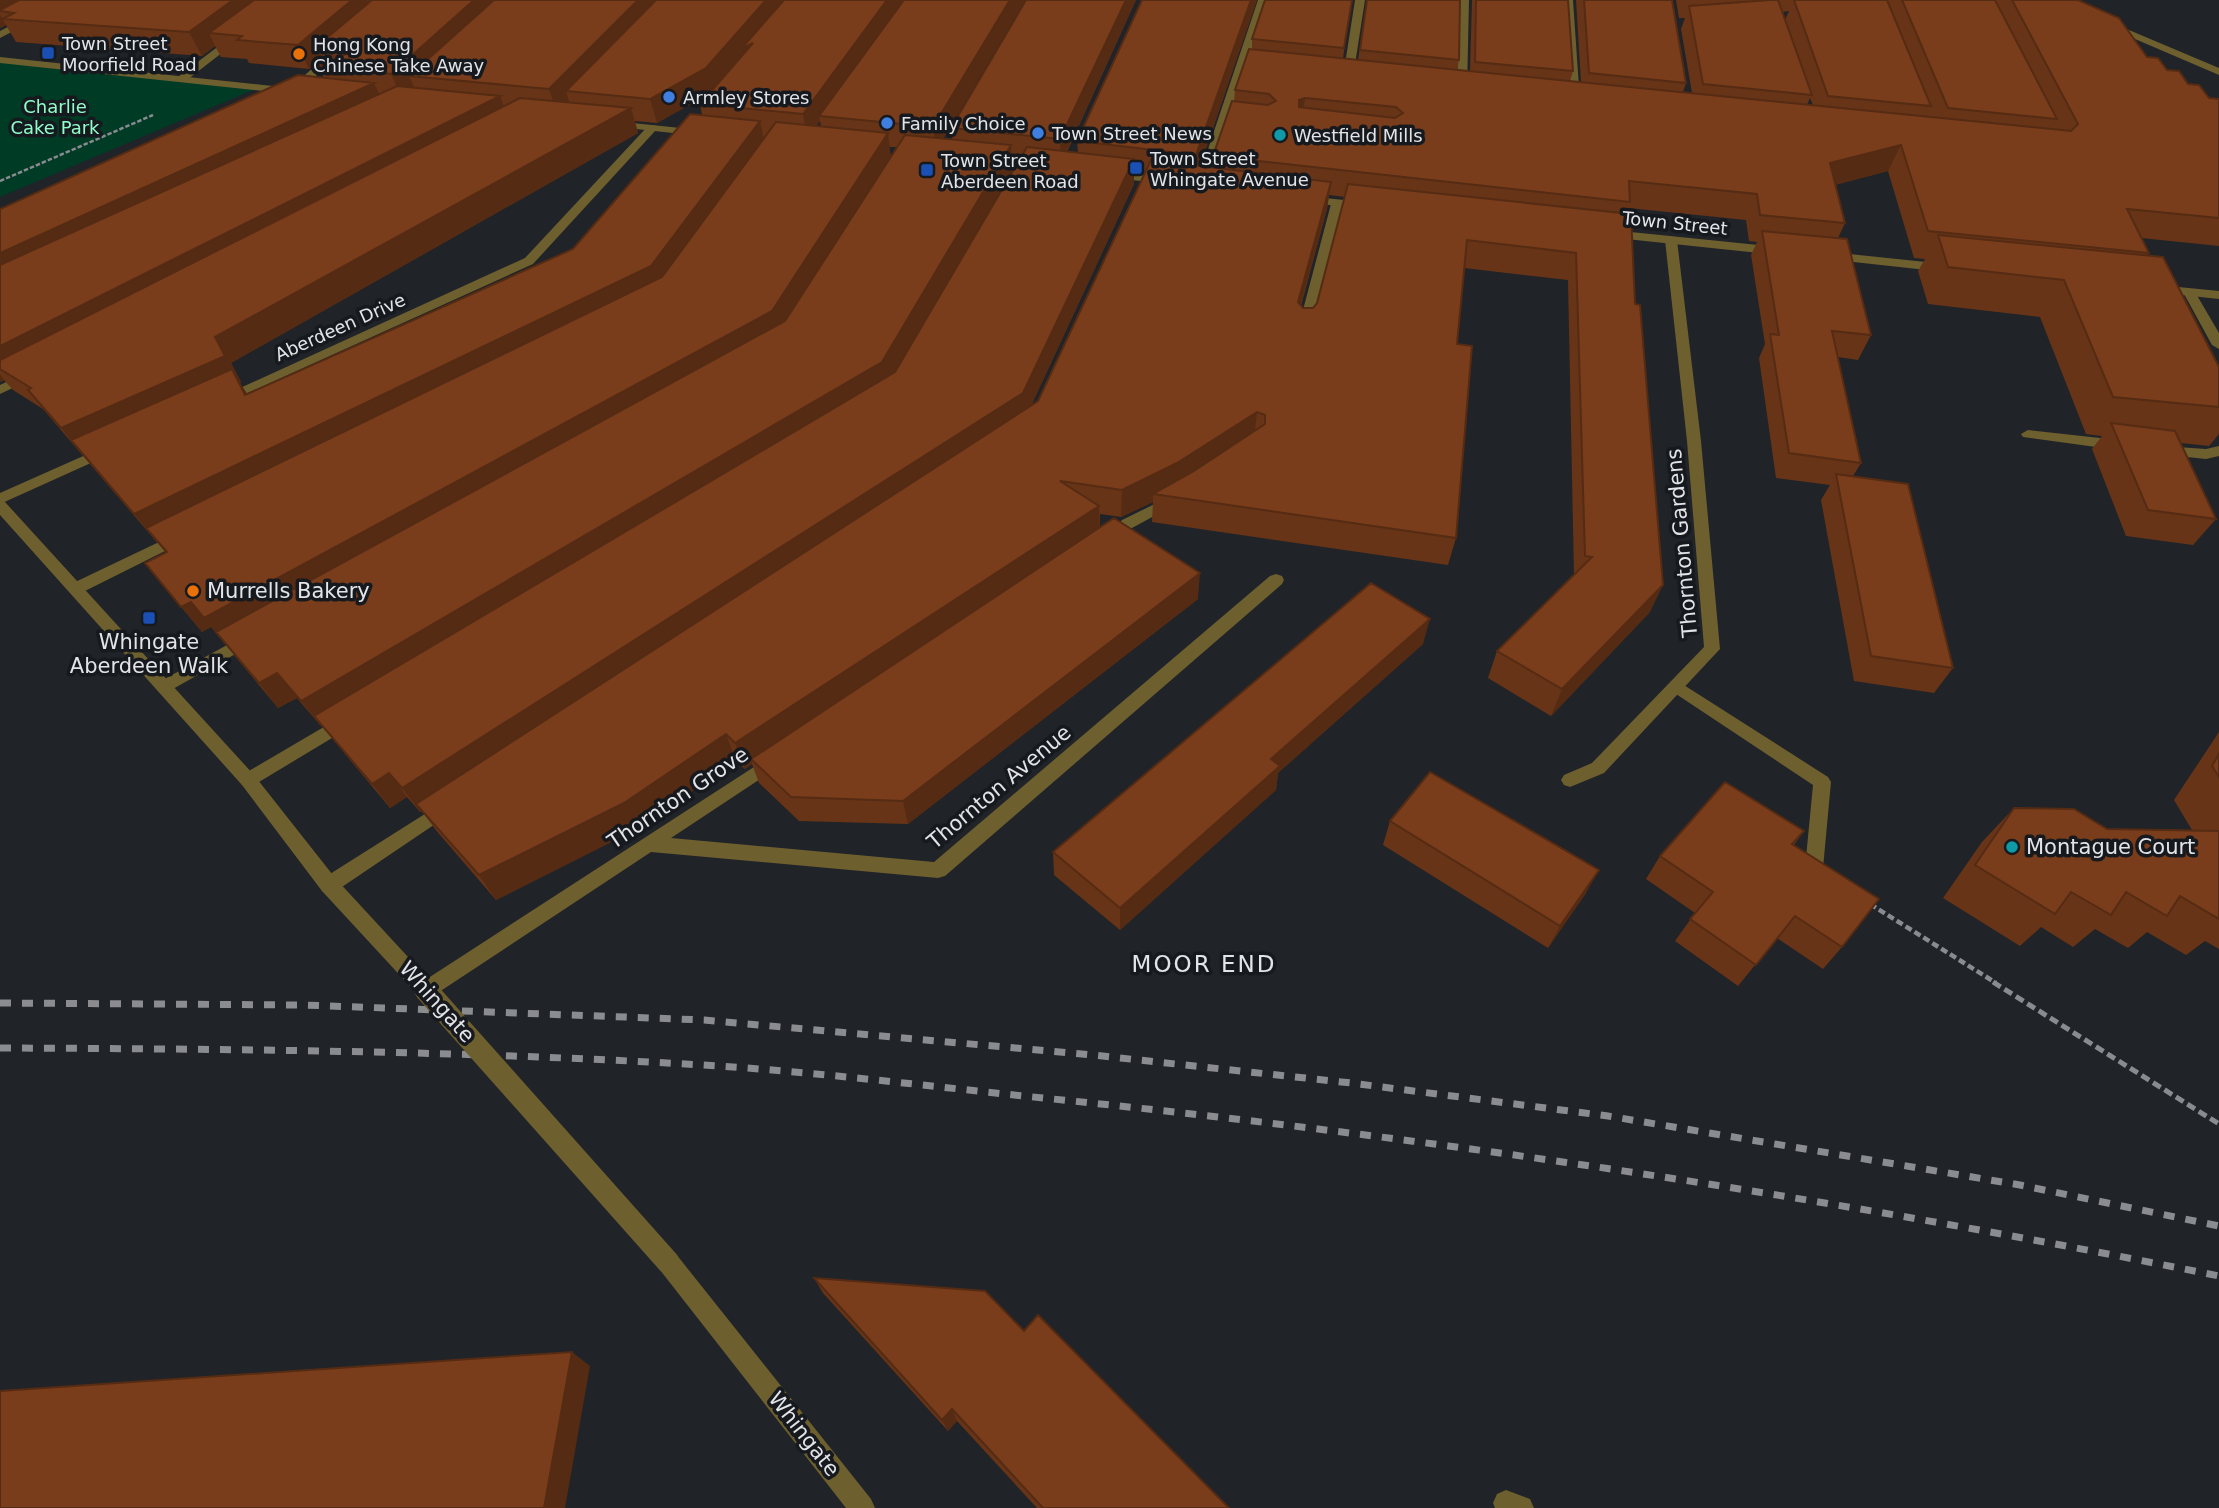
<svg xmlns="http://www.w3.org/2000/svg" width="2219" height="1508" font-family="'DejaVu Sans',sans-serif">
  <rect width="100%" height="100%" fill="#202328"/>
  <!-- green -->
  <path fill="#003b26" d="M 0,57 L 260,87 L 0,197 Z"/>
  <g fill="none" stroke-linecap="round" stroke-linejoin="round">
    <!-- path-far2 -->
    <path stroke="#888b8f" stroke-width="2.5" stroke-dasharray="4.5 2" stroke-linecap="butt" d="M 0,181 L 153,115"/>
    <!-- path-far1 -->
    <path stroke="#888b8f" stroke-width="4.5" stroke-dasharray="7 3.5" stroke-linecap="butt" d="M 1870,904 L 1996,983"/>
    <!-- path -->
    <path stroke="#888b8f" stroke-width="5" stroke-dasharray="9 4.5" stroke-linecap="butt" d="M 1993,982 L 2219,1124"/>
    <!-- service -->
    <path fill="#6e5f2e" fill-rule="evenodd" d="M 331,52 L 340,54 L 297,93 L 289,93 L 289,89 Z
      M 1337,200 L 1343,204 L 1310,329 L 1309,332 L 1299,332 L 1298,329 L 1331,204 Z
      M 1173,495 L 1180,500 L 1178,503 L 1132,528 L 1127,529 L 1119,524 L 1122,520 Z
      M 1676,680 L 1828,777 L 1831,782 L 1823,868 L 1821,874 L 1814,876 L 1807,874 L 1805,868 L 1813,785 L 1670,690 L 1668,686 Z
      M 1506,1490 L 1530,1499 L 1534,1508 L 1495,1508 L 1493,1503 L 1497,1494 Z"/>
    <!-- minor -->
    <path fill="#6e5f2e" fill-rule="evenodd" d="M 61,0 L 73,0 L 0,38 L 0,31 Z
      M 1258,0 L 1268,0 L 1208,185 L 1198,187 L 1196,185 Z
      M 1355,0 L 1365,0 L 1353,77 L 1348,80 L 1343,77 Z
      M 1459,0 L 1469,0 L 1467,90 L 1462,93 L 1457,90 Z
      M 1563,0 L 1573,0 L 1580,102 L 1575,105 L 1570,102 Z
      M 232,36 L 241,38 L 187,80 L 179,80 L 179,76 Z
      M 652,125 L 656,126 L 656,130 L 533,264 L 228,402 L 218,402 L 216,399 L 525,258 L 648,126 Z
      M 1671,236 L 1677,240 L 1701,441 L 1720,649 L 1604,773 L 1570,787 L 1564,785 L 1561,780 L 1564,775 L 1592,763 L 1704,647 L 1687,441 L 1665,240 Z
      M 2189,288 L 2195,292 L 2219,333 L 2219,349 L 2212,345 L 2183,292 Z
      M 29,371 L 36,375 L 34,378 L 0,394 L 0,385 Z
      M 2028,430 L 2118,440 L 2125,445 L 2118,450 L 2023,437 L 2021,434 Z
      M 108,445 L 115,450 L 113,453 L 0,504 L 0,493 Z
      M 2163,446 L 2206,449 L 2219,446 L 2219,456 L 2206,459 L 2158,454 L 2158,448 Z
      M 180,532 L 188,537 L 185,541 L 83,592 L 77,594 L 69,588 L 71,584 Z
      M 1276,574 L 1282,576 L 1284,580 L 1282,584 L 945,876 L 938,878 L 651,852 L 433,996 L 426,999 L 419,996 L 416,990 L 419,984 L 774,754 L 780,756 L 783,761 L 780,766 L 671,838 L 934,862 L 1270,576 Z
      M 251,632 L 257,634 L 259,638 L 257,642 L 171,690 L 159,690 L 157,686 L 159,682 Z
      M 346,714 L 352,716 L 355,721 L 352,726 L 254,785 L 242,785 L 239,780 L 242,775 Z
      M 447,800 L 453,802 L 456,807 L 453,812 L 336,891 L 329,893 L 322,891 L 320,885 L 322,879 Z"/>
    <!-- tertiary -->
    <path fill="#6e5f2e" fill-rule="evenodd" d="M 2110,22 L 2219,68 L 2219,75 L 2107,27 L 2105,25 Z
      M 0,57 L 292,88 L 297,91 L 292,94 L 0,63 Z
      M 613,121 L 700,130 L 705,133 L 700,136 L 609,126 L 609,122 Z
      M 1110,172 L 1166,178 L 1172,181 L 1166,184 L 1106,177 L 1106,173 Z
      M 1305,196 L 1364,202 L 1370,206 L 1364,210 L 1301,201 L 1301,197 Z
      M 1611,230 L 1778,247 L 1784,251 L 1778,255 L 1607,237 L 1605,234 Z
      M 1830,252 L 1945,264 L 1951,268 L 1945,272 L 1826,259 L 1826,253 Z
      M 2158,285 L 2219,291 L 2219,299 L 2154,292 L 2152,289 Z
      M 0,501 L 5,502 L 254,775 L 336,879 L 433,984 L 436,990 L 433,996 L 426,999 L 419,996 L 322,891 L 242,785 L 0,515 Z
      M 668,1251 L 676,1254 L 871,1499 L 875,1508 L 846,1508 L 660,1270 L 657,1262 L 660,1254 Z"/>
    <!-- rail -->
    <path stroke="#8a8c90" stroke-width="7" stroke-dasharray="11 11" stroke-linecap="butt" d="M 0,1003 L 304,1005 L 704,1020 L 1093,1055 L 1351,1083 L 1608,1116 L 2020,1185 L 2219,1226
      M 0,1048 C 239,1049 480,1051 718,1066 C 827,1073 935,1087 1043,1098 C 1438,1138 1829,1197 2219,1276"/>
    <!-- tertiary-bridge -->
    <path stroke="#6e5f2e" stroke-width="23" d="M 426,990 L 668,1262"/>
  </g>
  <!-- wall -->
  <path fill="#683417" fill-rule="evenodd" d="M 0,0 L 1025,0 L 943,139 L 952,140 L 951,128 L 1136,0 L 1067,152 L 1078,153 L 1077,141 L 1257,0 L 1200,166 L 1213,167 L 1213,156 L 1234,101 L 1235,90 L 1252,49 L 1252,39 L 1352,0 L 1343,58 L 1358,60 L 1367,0 L 1459,60 L 1457,70 L 1470,71 L 1472,0 L 1568,0 L 1573,71 L 1570,81 L 1581,82 L 1576,0 L 1672,0 L 1686,83 L 1683,92 L 1692,93 L 1681,29 L 1685,18 L 1679,18 L 1676,0 L 2078,0 L 2147,57 L 2209,98 L 2219,99 L 2219,246 L 2141,238 L 2149,253 L 2147,255 L 2219,367 L 2219,434 L 2209,446 L 2181,443 L 2216,519 L 2193,545 L 2126,536 L 2092,449 L 2102,436 L 2086,434 L 2040,317 L 1928,304 L 1918,271 L 1925,259 L 1914,258 L 1888,171 L 1835,185 L 1845,223 L 1838,238 L 1871,335 L 1858,360 L 1838,357 L 1861,463 L 1853,476 L 1953,668 L 1934,693 L 1854,681 L 1821,500 L 1830,485 L 1776,478 L 1759,358 L 1765,344 L 1751,255 L 1757,242 L 1749,241 L 1746,220 L 1628,208 L 1626,214 L 1650,612 L 1551,716 L 1488,678 L 1497,651 L 1574,575 L 1568,280 L 1464,268 L 1457,344 L 1456,538 L 1448,565 L 1152,522 L 1153,502 L 1121,517 L 1100,514 L 1100,527 L 1198,599 L 908,824 L 799,821 L 759,783 L 752,764 L 745,769 L 736,761 L 637,829 L 496,900 L 435,829 L 422,811 L 420,812 L 407,797 L 390,808 L 321,725 L 320,725 L 297,698 L 278,708 L 211,627 L 202,632 L 145,563 L 166,553 L 155,540 L 43,409 L 13,390 L 4,380 L 0,382 L 0,209 L 324,78 L 318,66 L 324,64 L 322,58 L 309,69 L 249,63 L 247,59 L 221,57 L 215,46 L 202,56 L 16,42 L 6,25 L 0,28 ZM 1789,11 L 1785,20 L 1782,12 ZM 707,95 L 700,104 L 702,115 L 573,249 L 247,394 L 240,383 L 241,382 L 231,363 L 638,133 L 635,121 L 657,123 ZM 1810,98 L 1813,105 L 1807,105 ZM 820,121 L 821,127 L 816,126 ZM 889,147 L 897,147 L 891,157 ZM 1012,159 L 1020,160 L 895,372 L 1012,170 ZM 1134,173 L 1145,174 L 1038,401 L 1031,406 L 1134,184 ZM 1329,195 L 1345,197 L 1317,303 L 1313,308 L 1303,308 L 1301,306 L 1327,209 Z
    M 1423,644 L 1278,773 L 1276,790 L 1120,930 L 1054,875 L 1053,852 Z
    M 2219,732 L 2219,949 L 2205,941 L 2186,955 L 2147,932 L 2128,948 L 2095,929 L 2073,947 L 2041,927 L 2020,946 L 1943,898 L 1982,842 L 2014,808 L 2107,829 L 2192,830 L 2174,800 Z
    M 1390,821 L 1586,893 L 1548,948 L 1383,845 Z
    M 1804,831 L 1794,845 L 1842,947 L 1823,969 L 1777,938 L 1738,986 L 1675,941 L 1695,913 L 1646,879 L 1660,856 Z
    M 814,1278 L 1024,1331 L 1229,1508 L 1037,1508 L 957,1421 L 948,1431 L 823,1293 Z"/>
  <!-- shaded-wall -->
  <path fill="#552b13" d="M 0,0 L 55,0 L 14,13 L 0,11 Z
    M 233,0 L 276,0 L 209,33 L 215,46 L 202,56 L 189,32 Z
    M 352,0 L 390,0 L 316,47 L 322,58 L 309,69 L 298,45 Z
    M 474,0 L 508,0 L 409,76 L 414,87 L 402,98 L 391,74 Z
    M 638,0 L 667,0 L 566,91 L 569,101 L 557,113 L 549,89 Z
    M 766,0 L 791,0 L 712,92 L 657,123 L 650,99 Z
    M 887,0 L 907,0 L 819,116 L 820,121 L 807,138 L 803,114 Z
    M 1010,0 L 1025,0 L 936,151 L 933,127 Z
    M 1126,0 L 1136,0 L 1061,164 L 1060,139 Z
    M 1251,0 L 1257,0 L 1195,180 L 1196,155 Z
    M 0,15 L 6,25 L 0,28 Z
    M 374,83 L 385,107 L 0,287 L 0,253 Z
    M 500,96 L 509,120 L 0,369 L 0,346 Z
    M 1305,98 L 1302,123 L 1296,125 L 1299,100 Z
    M 631,108 L 638,133 L 231,363 L 241,382 L 240,383 L 248,395 L 71,440 L 81,454 L 61,428 L 215,337 Z
    M 760,121 L 765,146 L 659,292 L 146,528 L 155,540 L 134,514 L 651,266 Z
    M 888,133 L 891,158 L 778,337 L 224,643 L 204,618 Z
    M 1011,145 L 1012,170 L 886,388 L 314,716 L 321,725 L 320,725 L 301,701 Z
    M 1901,145 L 1888,171 L 1818,189 L 1830,163 Z
    M 1134,159 L 1134,184 L 1025,419 L 416,804 L 422,811 L 420,812 L 402,788 L 1023,393 Z
    M 1331,182 L 1327,209 L 1294,329 L 1298,302 Z
    M 0,374 L 4,380 L 0,382 Z
    M 1257,412 L 1254,440 L 1153,494 L 1153,502 L 1121,517 L 1122,490 Z
    M 1099,506 L 1100,534 L 751,759 L 752,764 L 745,769 L 735,743 Z
    M 1200,573 L 1198,599 L 908,824 L 903,801 Z
    M 1663,585 L 1650,612 L 1551,716 L 1562,689 Z
    M 191,602 L 211,627 L 202,632 L 181,607 Z
    M 1430,619 L 1423,644 L 1278,773 L 1276,790 L 1120,930 L 1120,908 L 1271,759 Z
    M 277,673 L 297,698 L 278,708 L 259,683 Z
    M 726,734 L 736,761 L 637,829 L 496,900 L 479,875 Z
    M 389,773 L 407,797 L 390,808 L 372,784 Z
    M 1599,870 L 1586,893 L 1548,948 L 1560,926 Z
    M 572,1352 L 590,1366 L 565,1508 L 544,1508 Z
    M 952,1409 L 957,1421 L 948,1431 L 942,1420 Z"/>
  <!-- building -->
  <path fill="#793d1b" stroke="#552b13" stroke-width="2" fill-rule="evenodd" d="M 19,0 L 233,0 L 189,32 L 2,19 L 14,13 L 0,11 L 0,10 Z
    M 254,0 L 352,0 L 298,45 L 237,40 L 242,36 L 209,33 Z
    M 372,0 L 474,0 L 391,74 L 318,66 L 355,50 L 316,47 Z
    M 494,0 L 638,0 L 549,89 L 409,76 Z
    M 656,0 L 766,0 L 706,68 L 650,99 L 566,91 Z
    M 784,0 L 887,0 L 803,114 L 700,104 L 753,43 L 741,49 Z
    M 904,0 L 1010,0 L 933,127 L 819,116 Z
    M 1026,0 L 1126,0 L 1060,139 L 951,128 Z
    M 1142,0 L 1251,0 L 1196,155 L 1077,141 Z
    M 1265,0 L 1352,0 L 1344,48 L 1252,39 Z
    M 1367,0 L 1460,0 L 1459,60 L 1360,50 Z
    M 1476,0 L 1568,0 L 1573,71 L 1475,62 Z
    M 1584,0 L 1672,0 L 1686,83 L 1589,73 Z
    M 1770,0 L 1778,0 L 1812,95 L 1703,84 L 1689,6 Z
    M 1794,0 L 1887,0 L 1931,106 L 1828,96 Z
    M 1902,0 L 1995,0 L 2057,119 L 1948,108 Z
    M 2012,0 L 2078,0 L 2119,18 L 2147,57 L 2158,58 L 2167,70 L 2179,71 L 2188,84 L 2199,85 L 2209,98 L 2219,99 L 2219,218 L 2127,209 L 2149,253 L 1928,231 L 1901,145 L 1830,163 L 1845,223 L 1760,215 L 1757,194 L 1629,181 L 1630,202 L 1213,156 L 1232,101 L 1268,105 L 1276,101 L 1269,94 L 1235,90 L 1249,49 L 2071,131 L 2078,124 ZM 1305,98 L 1396,107 L 1403,113 L 1395,118 L 1299,107 L 1299,100 Z
    M 298,75 L 374,83 L 0,253 L 0,209 Z
    M 397,86 L 500,96 L 0,346 L 0,265 Z
    M 520,98 L 631,108 L 215,337 L 225,356 L 61,428 L 28,390 L 31,388 L 0,369 L 0,360 Z
    M 690,114 L 760,121 L 651,266 L 134,514 L 71,440 L 232,369 L 245,395 L 573,249 Z
    M 776,122 L 888,133 L 772,311 L 204,618 L 191,602 L 181,607 L 145,563 L 167,552 L 146,528 L 662,277 Z
    M 905,135 L 1011,145 L 882,362 L 301,701 L 277,673 L 259,683 L 216,632 L 785,321 Z
    M 1027,147 L 1134,159 L 1023,393 L 402,788 L 389,773 L 372,784 L 314,716 L 895,372 Z
    M 1151,160 L 1331,182 L 1298,302 L 1303,308 L 1313,308 L 1317,303 L 1348,184 L 1631,214 L 1635,304 L 1640,305 L 1663,585 L 1562,689 L 1497,651 L 1592,557 L 1585,556 L 1576,253 L 1467,240 L 1457,344 L 1472,346 L 1456,538 L 1153,494 L 1194,471 L 1265,424 L 1265,415 L 1257,412 L 1177,463 L 1122,490 L 1060,481 L 1099,506 L 735,743 L 726,734 L 624,803 L 479,875 L 416,804 L 1038,401 Z
    M 1762,231 L 1847,239 L 1871,335 L 1832,331 L 1861,463 L 1789,453 L 1770,334 L 1779,335 Z
    M 1938,235 L 2163,257 L 2219,367 L 2219,407 L 2113,397 L 2064,280 L 1948,267 Z
    M 2111,423 L 2175,431 L 2216,519 L 2148,510 Z
    M 1836,474 L 1908,484 L 1953,668 L 1871,656 Z
    M 1114,518 L 1200,573 L 903,801 L 791,797 L 751,759 Z
    M 1371,583 L 1430,619 L 1271,759 L 1280,766 L 1120,908 L 1053,852 Z
    M 2219,754 L 2219,777 L 2212,766 Z
    M 1430,772 L 1599,870 L 1560,926 L 1390,821 Z
    M 1725,782 L 1804,831 L 1792,844 L 1879,899 L 1842,947 L 1795,916 L 1756,965 L 1690,919 L 1713,892 L 1660,856 Z
    M 2014,808 L 2074,809 L 2107,829 L 2219,831 L 2219,919 L 2180,896 L 2167,916 L 2126,892 L 2111,915 L 2071,892 L 2055,914 L 1975,865 Z
    M 814,1278 L 985,1291 L 1024,1331 L 1038,1315 L 1229,1508 L 1043,1508 L 952,1409 L 942,1420 Z
    M 572,1352 L 544,1508 L 0,1508 L 0,1391 Z"/>
  <!-- markers -->
  <g fill="#1a4fb4" stroke="#16191e" stroke-width="2.5">
    <rect x="41" y="46" width="14" height="14" rx="3.5"/>
    <rect x="1129" y="161" width="14" height="14" rx="3.5"/>
    <rect x="920" y="163" width="14" height="14" rx="3.5"/>
    <rect x="142" y="611" width="14" height="14" rx="3.5"/>
  </g>
  <g fill="#e8710a" stroke="#16191e" stroke-width="2.5">
    <circle cx="299" cy="54" r="7"/>
    <circle cx="193" cy="591" r="7"/>
  </g>
  <g fill="#3f7fe0" stroke="#16191e" stroke-width="2.5">
    <circle cx="669" cy="97" r="7"/>
    <circle cx="887" cy="123" r="7"/>
    <circle cx="1038" cy="133" r="7"/>
  </g>
  <g fill="#0f9aa8" stroke="#16191e" stroke-width="2.5">
    <circle cx="1280" cy="135" r="7"/>
    <circle cx="2012" cy="847" r="7"/>
  </g>
  <g text-anchor="middle" dominant-baseline="central" stroke-width="7" stroke-linejoin="round" paint-order="stroke">
    <!-- far-poi labels -->
    <g font-size="18" fill="#e2e4e7" stroke="#16191e" text-anchor="start">
      <text x="62" y="43">Town Street<tspan x="62" dy="21">Moorfield Road</tspan></text>
      <text x="313" y="44">Hong Kong<tspan x="313" dy="21">Chinese Take Away</tspan></text>
      <text x="683" y="97">Armley Stores</text>
      <text x="901" y="123">Family Choice</text>
      <text x="1052" y="133">Town Street News</text>
      <text x="1294" y="135">Westfield Mills</text>
      <text x="1150" y="158">Town Street<tspan x="1150" dy="21">Whingate Avenue</tspan></text>
      <text x="941" y="160">Town Street<tspan x="941" dy="21">Aberdeen Road</tspan></text>
    </g>
    <!-- far-park labels -->
    <g font-size="18" fill="#8ffeca" stroke="#16191e">
      <text x="55" y="106">Charlie<tspan x="55" dy="21">Cake Park</tspan></text>
    </g>
    <!-- far-street labels -->
    <g font-size="18" fill="#e2e4e7" stroke="#16191e">
      <text transform="translate(1675 223) rotate(6)">Town Street</text>
      <text transform="translate(340 327) rotate(-24)">Aberdeen Drive</text>
    </g>
    <!-- street labels -->
    <g font-size="21" fill="#e2e4e7" stroke="#16191e">
      <text transform="translate(1682 543) rotate(-95)">Thornton Gardens</text>
      <text transform="translate(999 787) rotate(-40)">Thornton Avenue</text>
      <text transform="translate(678 798) rotate(-34)">Thornton Grove</text>
      <text transform="translate(437 1002) rotate(48)">Whingate</text>
      <text transform="translate(804 1434) rotate(52)">Whingate</text>
    </g>
    <!-- poi labels -->
    <g font-size="21" fill="#e2e4e7" stroke="#16191e" text-anchor="start">
      <text x="207" y="591">Murrells Bakery</text>
      <text x="149" y="642" text-anchor="middle">Whingate<tspan x="149" dy="24">Aberdeen Walk</tspan></text>
      <text x="2026" y="847">Montague Court</text>
    </g>
    <!-- neighbourhood labels -->
    <g font-size="23" letter-spacing="2" fill="#e2e4e7" stroke="#16191e">
      <text x="1204" y="964">MOOR END</text>
    </g>
  </g>
</svg>
